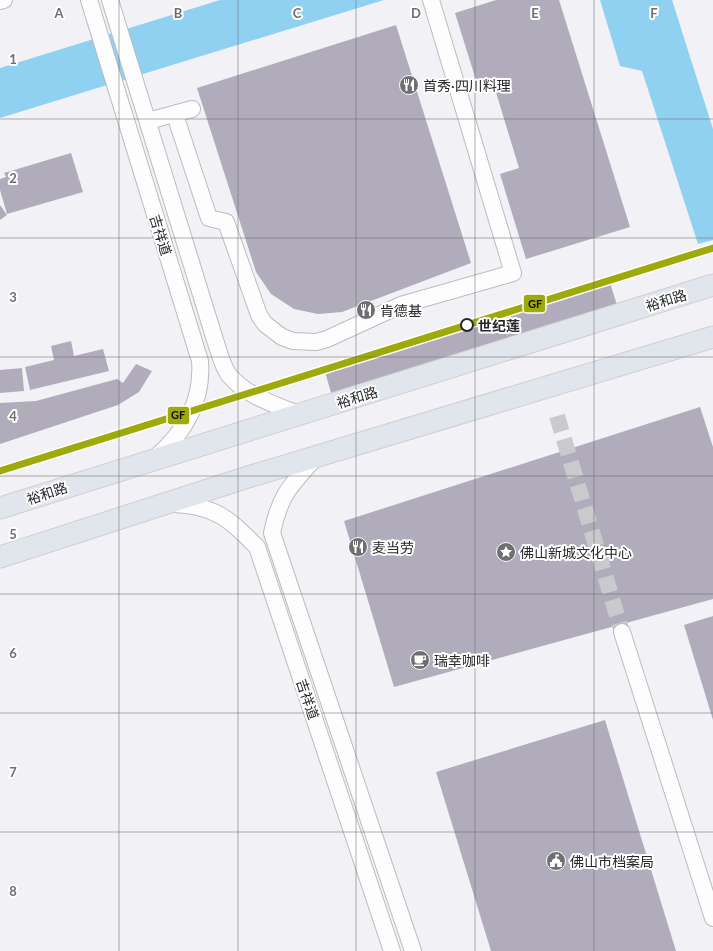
<svg xmlns="http://www.w3.org/2000/svg" width="713" height="951" font-family="Lato,'Noto Sans SC',sans-serif">
  <rect width="100%" height="100%" fill="#f2f2f6"/>
  <!-- water -->
  <path fill="#90d1f2" d="M 220,0 L 384,0 L 0,118 L 0,68 Z
    M 600,0 L 672,0 L 713,129 L 713,240 L 698,244 L 642,71 L 620,66 Z"/>
  <!-- building -->
  <path fill="#b0acbb" d="M 496,0 L 559,0 L 630,227 L 526,259 L 500,174 L 519,168 L 495,89 L 480,93 L 455,13 Z
    M 396,25 L 471,263 L 342,312 L 318,314 L 294,309 L 271,294 L 256,272 L 197,88 Z
    M 71,153 L 83,192 L 7,214 L 0,190 L 0,179 L 6,177 L 4,173 Z
    M 0,205 L 7,215 L 0,220 Z
    M 608,277 L 620,314 L 334,403 L 323,365 Z
    M 71,341 L 74,356 L 103,349 L 109,371 L 30,390 L 25,367 L 54,360 L 51,346 Z
    M 136,364 L 152,371 L 139,392 L 118,405 L 0,444 L 0,403 L 36,401 L 117,379 L 123,383 Z
    M 22,368 L 24,391 L 0,393 L 0,370 Z
    M 700,407 L 713,447 L 713,599 L 394,687 L 344,521 Z
    M 713,616 L 713,720 L 684,625 Z
    M 605,720 L 676,951 L 491,951 L 436,772 Z"/>
  <g fill="none" stroke-linecap="round" stroke-linejoin="round">
    <!-- minor-tunnel -->
    <path stroke="#c9cacd" stroke-width="16" stroke-dasharray="16 8" stroke-linecap="butt" d="M 557,416 L 622,632"/>
    <defs>
      <path id="minor" d="M 89,0 L 200,361 C 203,400 185,432 156,457
        M 110,0 L 215,340 C 219,351 222,366 229,375 C 246,396 276,405 301,415
        M 0,1 L 4,0
        M 175,115 L 209,218 L 226,222 L 259,315 L 265,324 L 282,337 L 293,341 L 316,342 L 327,339 L 401,305 L 513,273 L 431,0
        M 148,121 L 192,109
        M 317,456 C 291,485 280,494 272,533 L 413,951
        M 175,504 C 216,506 229,519 257,547 L 392,951
        M 622,632 L 713,918"/>
      <path id="major" d="M 0,508 L 713,285
        M 0,557 L 248,477 L 713,337"/>
    </defs>
    <!-- minor casing -->
    <use href="#minor" stroke="#bbbcbe" stroke-width="18"/>
    <!-- major casing -->
    <use href="#major" stroke="#cfcfd1" stroke-width="23"/>
    <!-- minor -->
    <use href="#minor" stroke="#fdfdfe" stroke-width="16"/>
    <!-- major -->
    <use href="#major" stroke="#e1e6ed" stroke-width="21"/>
    <defs>
      <path id="metro-1" d="M 0,471 L 713,248"/>
    </defs>
    <!-- metro-1 casing -->
    <use href="#metro-1" stroke="#fff" stroke-width="10"/>
    <!-- metro-1 -->
    <use href="#metro-1" stroke="#9daa0a" stroke-width="7"/>
  </g>
  <!-- grid -->
  <path fill="none" stroke="#6e6f71" stroke-width="1" stroke-opacity="0.55" d="M 119,0 L 119,951M 238,0 L 238,951M 356,0 L 356,951M 475,0 L 475,951M 594,0 L 594,951M 0,119 L 713,119M 0,238 L 713,238M 0,357 L 713,357M 0,476 L 713,476M 0,594 L 713,594M 0,713 L 713,713M 0,832 L 713,832"/>
  <!-- icons -->
  <defs>
    <symbol id="restaurant-disc" viewBox="-11 -11 22 22"><circle r="9.5" fill="#6e6f71" stroke="#fff"/><path d="M-5-6h1v4h1v-4h1v4h1v-4h1v5L-1.5 .5V6h-2V.5L-5-1ZM5-6V6H3V1.5H1.5Q1.5-4 5-6Z" fill="#fff"/></symbol>
    <symbol id="sight-disc" viewBox="-11 -11 22 22"><circle r="9.5" fill="#6e6f71" stroke="#fff"/><path d="M0-6L1.8-2.2L6-1.7L2.9 1.2L3.7 5.4L0 3.3L-3.7 5.4L-2.9 1.2L-6-1.7L-1.8-2.2Z" fill="#fff"/></symbol>
    <symbol id="cafe-disc" viewBox="-11 -11 22 22"><circle r="9.5" fill="#6e6f71" stroke="#fff"/><path d="M-5.5-4.5H6V0H3Q3 3.5 0 3.5H-2.5Q-5.5 3.5-5.5 0ZM3-3.2v2h1.7v-2ZM-6 4.5H4V6H-6Z" fill="#fff"/></symbol>
    <symbol id="civic-disc" viewBox="-11 -11 22 22"><circle r="9.5" fill="#6e6f71" stroke="#fff"/><path d="M-.6-6.5H3V-4.5H.6V-3L4-1V1h2V6H-6V1h2V-1L-.6-3ZM-1.2 2.5V6h2.4V2.5Z" fill="#fff"/></symbol>
  </defs>
  <g fill-rule="evenodd">
    <use href="#restaurant-disc" x="398" y="74" width="22" height="22"/>
    <use href="#restaurant-disc" x="355" y="299" width="22" height="22"/>
    <use href="#restaurant-disc" x="347" y="536" width="22" height="22"/>
    <use href="#sight-disc" x="495" y="541" width="22" height="22"/>
    <use href="#cafe-disc" x="409" y="649" width="22" height="22"/>
    <use href="#civic-disc" x="545" y="850" width="22" height="22"/>
  </g>
  <!-- markers -->
  <circle fill="#fff" stroke="#27282a" stroke-width="2" cx="467" cy="325" r="6"/>
  <g text-anchor="middle" dominant-baseline="central" stroke-width="4" stroke-linejoin="round" paint-order="stroke">
    <!-- poi labels -->
    <g font-size="14" fill="#27282a" stroke="#fff" text-anchor="start">
      <text x="423" y="85">首秀·四川料理</text>
      <text x="380" y="310">肯德基</text>
      <text x="372" y="547">麦当劳</text>
      <text x="520" y="552">佛山新城文化中心</text>
      <text x="434" y="660">瑞幸咖啡</text>
      <text x="570" y="861">佛山市档案局</text>
    </g>
    <!-- street labels -->
    <g font-size="14" fill="#27282a" stroke="#fff">
      <text transform="translate(161 235) rotate(73)">吉祥道</text>
      <text transform="translate(666 300) rotate(-17)">裕和路</text>
      <text transform="translate(357 397) rotate(-17)">裕和路</text>
      <text transform="translate(47 493) rotate(-18)">裕和路</text>
      <text transform="translate(308 699) rotate(71)">吉祥道</text>
    </g>
    <!-- stop labels -->
    <g font-size="14" font-weight="bold" fill="#27282a" stroke="#fff" text-anchor="start">
      <text x="478" y="325">世纪莲</text>
    </g>
  </g>
  <g font-size="13" text-anchor="middle" font-weight="bold" fill="#6e6f71" stroke="#fff" stroke-width="4" stroke-linejoin="round" paint-order="stroke">
    <text x="59" y="18">A</text>
    <text x="178" y="18">B</text>
    <text x="297" y="18">C</text>
    <text x="416" y="18">D</text>
    <text x="535" y="18">E</text>
    <text x="654" y="18">F</text>
    <text x="13" y="64">1</text>
    <text x="13" y="183">2</text>
    <text x="13" y="302">3</text>
    <text x="13" y="421">4</text>
    <text x="13" y="539">5</text>
    <text x="13" y="658">6</text>
    <text x="13" y="777">7</text>
    <text x="13" y="896">8</text>
  </g>
  <g stroke="#fff" stroke-width="1.5">
    <rect x="523" y="294" width="23" height="19" rx="4" fill="#9daa0a"/>
    <rect x="167" y="406" width="23" height="19" rx="4" fill="#9daa0a"/>
  </g>
  <g font-size="11" text-anchor="middle" font-weight="bold" fill="#111">
    <text x="535" y="308">GF</text>
    <text x="178" y="419">GF</text>
  </g>
</svg>
